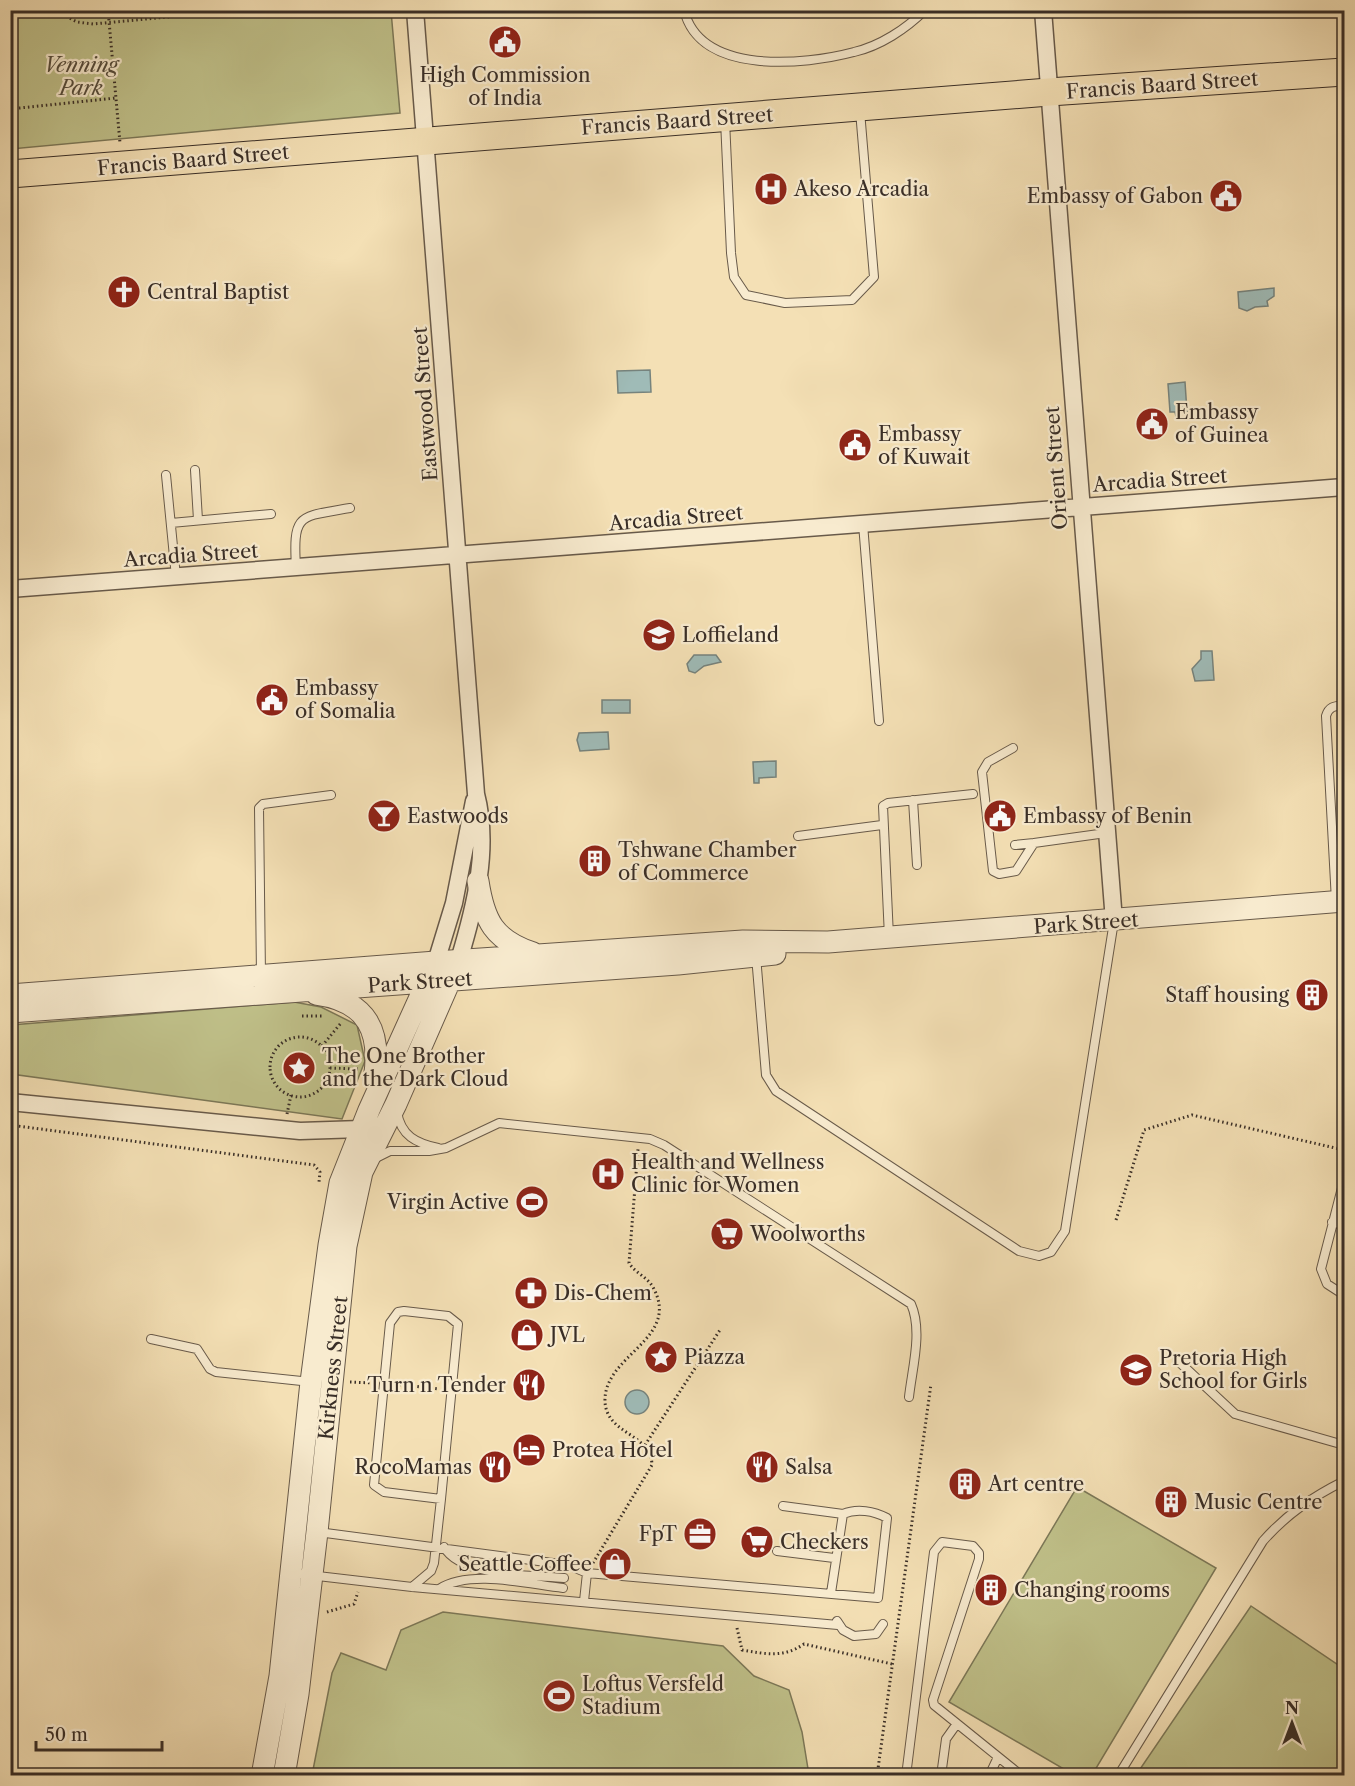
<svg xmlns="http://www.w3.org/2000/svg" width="1355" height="1786" font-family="'Libre Caslon Text',serif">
  <rect width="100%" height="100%" fill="#f4e0b5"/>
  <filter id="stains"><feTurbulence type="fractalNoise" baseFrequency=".00333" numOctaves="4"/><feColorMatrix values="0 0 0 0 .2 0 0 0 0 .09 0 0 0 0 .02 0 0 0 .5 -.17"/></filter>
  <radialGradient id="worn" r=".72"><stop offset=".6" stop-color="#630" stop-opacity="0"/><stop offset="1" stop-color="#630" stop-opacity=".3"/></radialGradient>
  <!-- green -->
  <path fill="#c0c18a" stroke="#7c7858" stroke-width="1.5" d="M 11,10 L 391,11 L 400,113 L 11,149 Z
    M 294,1002 L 321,1007 L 357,1025 L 365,1061 L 342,1119 L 11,1074 L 11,1025 Z
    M 1077,1487 L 1216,1568 L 1092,1775 L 1074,1775 L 949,1702 Z
    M 1251,1606 L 1344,1669 L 1344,1775 L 1136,1775 Z
    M 443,1612 L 723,1646 L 754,1676 L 789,1690 L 802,1732 L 809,1775 L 312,1775 L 332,1673 L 341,1653 L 386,1670 L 401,1630 Z"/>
  <!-- water -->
  <path fill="#9fbbb7" stroke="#76837d" stroke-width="1.5" d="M 1274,288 L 1274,296 L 1267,301 L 1268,306 L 1255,307 L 1247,311 L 1239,308 L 1238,292 Z
    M 650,370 L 651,392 L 618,393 L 617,371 Z
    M 1185,382 L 1187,412 L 1176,416 L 1175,412 L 1170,412 L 1168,384 Z
    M 1201,651 L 1212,651 L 1214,680 L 1195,681 L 1192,669 L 1201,659 Z
    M 694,655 L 716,655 L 721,662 L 704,666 L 695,673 L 689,671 L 687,664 Z
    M 602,700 L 630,700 L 630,713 L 602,713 Z
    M 608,732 L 609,749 L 580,751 L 577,740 L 579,733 Z
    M 776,761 L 776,777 L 759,778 L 759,783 L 754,783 L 753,762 Z
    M625 1402a12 12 0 1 1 24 0a12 12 0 1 1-24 0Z"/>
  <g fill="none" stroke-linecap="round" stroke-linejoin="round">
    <defs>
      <path id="service" d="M 684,10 C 700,76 805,65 854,52 C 880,46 906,29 925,10
        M 725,120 L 731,253 L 734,277 L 746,295 L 785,303 L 852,300 L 874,277 L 860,111
        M 195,470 L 198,520
        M 166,475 L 176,577
        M 171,523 L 271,514
        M 863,524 L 879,721
        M 296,568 C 293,513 298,517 350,508
        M 1013,748 L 988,762 L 982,772 L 993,871 L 999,874 L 1016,871 L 1034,843 L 1106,833
        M 913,800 L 917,865
        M 798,836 L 882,825
        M 1015,845 L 1034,843
        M 1336,901 L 1326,716 C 1329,706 1335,706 1344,705
        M 889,937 L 883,806 L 888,803 L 973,794
        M 756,956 L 766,1075 L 776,1091 L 1019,1251 L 1039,1256 L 1051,1252 L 1065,1231 L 1114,921
        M 261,976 L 259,808 L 263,804 L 331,795
        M 397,1112 C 401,1136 416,1143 438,1148
        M 376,1158 L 390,1151 L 429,1151 L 446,1148 L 499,1123 L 650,1139 L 664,1145 L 911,1304 C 923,1331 912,1369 909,1397
        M 1344,1180 L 1321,1269 L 1327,1284 L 1344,1295
        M 1332,1222 L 1344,1225
        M 404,1311 L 448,1316 L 458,1324 L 441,1499 L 384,1492 L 374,1485 L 390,1323 L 398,1312 Z
        M 151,1339 L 197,1349 L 210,1369 L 216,1372 L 311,1382
        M 1177,1360 L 1235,1414 L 1344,1445
        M 783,1506 L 843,1514
        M 318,1532 L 568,1565 L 587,1573 L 878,1598 L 887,1518 C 874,1511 857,1508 843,1514 L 831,1593
        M 444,1547 C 461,1577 532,1575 564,1578
        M 777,1551 L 834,1558
        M 292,1573 L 412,1587 L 838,1625
        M 412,1587 L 431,1571 L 434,1563 L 441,1499
        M 439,1589 C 470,1569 527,1584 563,1588
        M 584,1601 L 587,1573
        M 837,1621 L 843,1630 L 854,1636 L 876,1634 L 883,1624
        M 906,1776 L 934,1552 L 942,1542 L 973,1546 L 979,1553 L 979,1559 L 933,1700 L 934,1705 L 1022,1776
        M 941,1776 L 946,1739 L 956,1725
        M 989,1776 L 998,1757
        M 1118,1776 L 1263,1541 C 1287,1514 1312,1497 1344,1481"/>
      <path id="minor" d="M 415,10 L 476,794 C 490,848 475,907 459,960
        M 1043,10 L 1114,921
        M 10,589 L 1344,487
        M 436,962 L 454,903 L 474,801
        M 10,1102 L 300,1131 L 361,1129 L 371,1131"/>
      <path id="tertiary" d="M 478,881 C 484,921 494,940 533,953
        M 316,994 C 368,1001 382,1032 374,1080
        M 10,995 L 436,962 L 743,941 L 828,942 L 1344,901
        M 10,1012 L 678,964 L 775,954
        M 262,1776 L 280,1676 L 311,1382 L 329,1245 L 340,1183 L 369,1110 L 436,962
        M 284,1776 L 298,1694 L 317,1532 L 346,1246 L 362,1172 L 396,1104 L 459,960"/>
      <path id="primary" d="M 10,174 L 1049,92 L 1344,72"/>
    </defs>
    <!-- service casing -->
    <use href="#service" stroke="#685a4a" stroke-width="10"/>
    <!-- minor casing -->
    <use href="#minor" stroke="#685a4a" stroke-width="19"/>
    <!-- tertiary casing -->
    <use href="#tertiary" stroke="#685a4a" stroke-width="23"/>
    <!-- primary casing -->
    <use href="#primary" stroke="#392e27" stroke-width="29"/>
    <!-- path -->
    <path stroke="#392e27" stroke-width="3" stroke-dasharray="1.5 3" stroke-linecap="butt" d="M 54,10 L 77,22 L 93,24 L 243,10
      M 108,10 L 120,143
      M 10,109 L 116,98
      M 302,1016 L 323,1016
      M270 1067a30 30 0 1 1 60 0a30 30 0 1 1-60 0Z
      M 322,1046 L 341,1023
      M 330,1068 L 358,1069
      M 287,1114 L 291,1095
      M 10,1125 L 314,1165 L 320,1172 L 319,1182
      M 1116,1220 L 1144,1130 L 1192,1115 L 1344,1150
      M 350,1382 L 373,1383
      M 395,1384 L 439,1389
      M 645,1445 L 720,1330
      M 593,1563 L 652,1465 C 651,1433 607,1435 605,1402 C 603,1355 680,1340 654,1289 C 648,1277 635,1273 629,1263 L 638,1149
      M 327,1612 L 354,1604 L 358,1592
      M 737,1628 L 742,1650 C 765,1654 784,1658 804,1644 L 892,1664
      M 877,1776 L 931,1384"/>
    <!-- service -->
    <use href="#service" stroke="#f8ebcf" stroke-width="8"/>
    <!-- minor -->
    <use href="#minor" stroke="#f8ebcf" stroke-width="16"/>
    <!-- tertiary -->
    <use href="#tertiary" stroke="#f8ebcf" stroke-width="21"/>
    <!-- primary -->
    <use href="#primary" stroke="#f4e0b5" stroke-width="27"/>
  </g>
  <!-- icons -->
  <defs>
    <symbol id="civic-disc" viewBox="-11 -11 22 22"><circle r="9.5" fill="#8f2418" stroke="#f8ebcf"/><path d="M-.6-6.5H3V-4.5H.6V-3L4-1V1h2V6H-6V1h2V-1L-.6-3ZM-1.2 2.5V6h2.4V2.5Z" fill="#fff"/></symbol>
    <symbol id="hospital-disc" viewBox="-11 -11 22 22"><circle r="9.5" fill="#8f2418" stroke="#f8ebcf"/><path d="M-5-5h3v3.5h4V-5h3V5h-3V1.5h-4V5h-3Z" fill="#fff"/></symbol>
    <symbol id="church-disc" viewBox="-11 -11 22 22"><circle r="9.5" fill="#8f2418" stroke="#f8ebcf"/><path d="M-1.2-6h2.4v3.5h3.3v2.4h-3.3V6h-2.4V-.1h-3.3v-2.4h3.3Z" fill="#fff"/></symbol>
    <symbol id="school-disc" viewBox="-11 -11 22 22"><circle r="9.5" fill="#8f2418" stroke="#f8ebcf"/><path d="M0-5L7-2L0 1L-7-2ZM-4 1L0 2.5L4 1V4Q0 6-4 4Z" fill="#fff"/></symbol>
    <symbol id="bar-disc" viewBox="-11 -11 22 22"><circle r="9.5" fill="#8f2418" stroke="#f8ebcf"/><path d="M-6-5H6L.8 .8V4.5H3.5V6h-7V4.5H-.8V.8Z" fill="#fff"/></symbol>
    <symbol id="building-disc" viewBox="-11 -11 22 22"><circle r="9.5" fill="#8f2418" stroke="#f8ebcf"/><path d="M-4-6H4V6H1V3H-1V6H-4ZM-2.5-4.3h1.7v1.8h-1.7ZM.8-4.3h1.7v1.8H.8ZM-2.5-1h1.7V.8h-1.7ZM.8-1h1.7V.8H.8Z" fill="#fff"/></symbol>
    <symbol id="sight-disc" viewBox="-11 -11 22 22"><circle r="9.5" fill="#8f2418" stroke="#f8ebcf"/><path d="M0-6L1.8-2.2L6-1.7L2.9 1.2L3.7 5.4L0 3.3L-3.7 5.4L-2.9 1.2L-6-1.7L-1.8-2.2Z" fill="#fff"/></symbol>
    <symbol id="stadium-disc" viewBox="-11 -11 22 22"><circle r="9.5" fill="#8f2418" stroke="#f8ebcf"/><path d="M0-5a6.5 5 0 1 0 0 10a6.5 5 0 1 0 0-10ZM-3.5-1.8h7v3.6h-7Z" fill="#fff"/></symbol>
    <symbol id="supermarket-disc" viewBox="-11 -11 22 22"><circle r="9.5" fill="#8f2418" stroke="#f8ebcf"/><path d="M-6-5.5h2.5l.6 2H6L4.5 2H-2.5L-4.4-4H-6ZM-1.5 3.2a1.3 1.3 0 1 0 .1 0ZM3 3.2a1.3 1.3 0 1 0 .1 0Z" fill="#fff"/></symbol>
    <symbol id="pharmacy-disc" viewBox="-11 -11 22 22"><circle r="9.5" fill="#8f2418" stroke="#f8ebcf"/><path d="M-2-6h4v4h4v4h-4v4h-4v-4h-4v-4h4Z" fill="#fff"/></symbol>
    <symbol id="shop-disc" viewBox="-11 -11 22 22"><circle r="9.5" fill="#8f2418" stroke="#f8ebcf"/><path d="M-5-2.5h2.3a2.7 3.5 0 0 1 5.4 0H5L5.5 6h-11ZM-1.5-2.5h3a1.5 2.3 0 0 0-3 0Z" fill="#fff"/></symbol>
    <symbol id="restaurant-disc" viewBox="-11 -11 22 22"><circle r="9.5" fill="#8f2418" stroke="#f8ebcf"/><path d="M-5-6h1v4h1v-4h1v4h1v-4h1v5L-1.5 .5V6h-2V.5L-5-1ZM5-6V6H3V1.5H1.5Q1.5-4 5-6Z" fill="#fff"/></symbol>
    <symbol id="hotel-disc" viewBox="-11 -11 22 22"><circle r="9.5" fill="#8f2418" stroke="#f8ebcf"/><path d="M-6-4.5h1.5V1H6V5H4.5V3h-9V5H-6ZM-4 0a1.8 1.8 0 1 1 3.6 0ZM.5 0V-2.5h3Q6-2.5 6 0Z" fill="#fff"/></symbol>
    <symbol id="office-disc" viewBox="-11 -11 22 22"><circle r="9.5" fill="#8f2418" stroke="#f8ebcf"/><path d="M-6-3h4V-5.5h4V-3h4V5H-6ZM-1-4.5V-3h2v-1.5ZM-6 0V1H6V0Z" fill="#fff"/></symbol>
  </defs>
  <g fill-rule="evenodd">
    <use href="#civic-disc" x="486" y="23" width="38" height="38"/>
    <use href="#hospital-disc" x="752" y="170" width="38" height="38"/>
    <use href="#civic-disc" x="1207" y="177" width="38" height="38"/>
    <use href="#church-disc" x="105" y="273" width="38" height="38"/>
    <use href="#civic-disc" x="1133" y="405" width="38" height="38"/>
    <use href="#civic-disc" x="836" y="426" width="38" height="38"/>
    <use href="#school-disc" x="640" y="616" width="38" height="38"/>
    <use href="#civic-disc" x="253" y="681" width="38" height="38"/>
    <use href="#bar-disc" x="365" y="797" width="38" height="38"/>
    <use href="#civic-disc" x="981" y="797" width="38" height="38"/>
    <use href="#building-disc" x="576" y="842" width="38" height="38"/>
    <use href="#building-disc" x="1293" y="976" width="38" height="38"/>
    <use href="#sight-disc" x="280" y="1049" width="38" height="38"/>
    <use href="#hospital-disc" x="589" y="1155" width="38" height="38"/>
    <use href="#stadium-disc" x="513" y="1183" width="38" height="38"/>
    <use href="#supermarket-disc" x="708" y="1215" width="38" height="38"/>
    <use href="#pharmacy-disc" x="512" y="1274" width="38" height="38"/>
    <use href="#shop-disc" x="508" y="1316" width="38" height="38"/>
    <use href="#sight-disc" x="642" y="1338" width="38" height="38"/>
    <use href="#school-disc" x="1117" y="1351" width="38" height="38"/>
    <use href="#restaurant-disc" x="510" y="1366" width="38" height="38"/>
    <use href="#hotel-disc" x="510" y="1431" width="38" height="38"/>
    <use href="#restaurant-disc" x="476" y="1448" width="38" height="38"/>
    <use href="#restaurant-disc" x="743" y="1448" width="38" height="38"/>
    <use href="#building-disc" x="946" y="1465" width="38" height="38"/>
    <use href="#building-disc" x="1152" y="1483" width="38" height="38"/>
    <use href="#office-disc" x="681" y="1515" width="38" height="38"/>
    <use href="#supermarket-disc" x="738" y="1523" width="38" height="38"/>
    <use href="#shop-disc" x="596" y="1545" width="38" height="38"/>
    <use href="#building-disc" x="972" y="1571" width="38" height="38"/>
    <use href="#stadium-disc" x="540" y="1677" width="38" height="38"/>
  </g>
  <g text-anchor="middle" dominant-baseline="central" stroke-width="4.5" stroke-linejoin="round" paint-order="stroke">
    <!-- park labels -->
    <g font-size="20" font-style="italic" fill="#544b3b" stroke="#f8ebcf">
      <text x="81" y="65">Venning<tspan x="81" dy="23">Park</tspan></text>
    </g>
    <!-- poi labels -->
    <g font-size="20" fill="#392e27" stroke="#f8ebcf" text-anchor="start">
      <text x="505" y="75" text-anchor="middle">High Commission<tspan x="505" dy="23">of India</tspan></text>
      <text x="794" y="189">Akeso Arcadia</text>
      <text x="1203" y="196" text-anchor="end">Embassy of Gabon</text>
      <text x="147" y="292">Central Baptist</text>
      <text x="1175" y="412">Embassy<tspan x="1175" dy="23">of Guinea</tspan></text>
      <text x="878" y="434">Embassy<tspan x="878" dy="23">of Kuwait</tspan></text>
      <text x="682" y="635">Loffieland</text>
      <text x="295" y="688">Embassy<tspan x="295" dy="23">of Somalia</tspan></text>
      <text x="407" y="816">Eastwoods</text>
      <text x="1023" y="816">Embassy of Benin</text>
      <text x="618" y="850">Tshwane Chamber<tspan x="618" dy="23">of Commerce</tspan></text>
      <text x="1289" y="995" text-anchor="end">Staff housing</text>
      <text x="322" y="1056">The One Brother<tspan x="322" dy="23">and the Dark Cloud</tspan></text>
      <text x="631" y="1162">Health and Wellness<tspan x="631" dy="23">Clinic for Women</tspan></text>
      <text x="509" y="1202" text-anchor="end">Virgin Active</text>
      <text x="750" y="1234">Woolworths</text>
      <text x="554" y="1293">Dis-Chem</text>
      <text x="550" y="1335">JVL</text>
      <text x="684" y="1357">Piazza</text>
      <text x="1159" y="1358">Pretoria High<tspan x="1159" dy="23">School for Girls</tspan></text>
      <text x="506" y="1385" text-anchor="end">Turn n Tender</text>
      <text x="552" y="1450">Protea Hotel</text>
      <text x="472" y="1467" text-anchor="end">RocoMamas</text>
      <text x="785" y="1467">Salsa</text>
      <text x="988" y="1484">Art centre</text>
      <text x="1194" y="1502">Music Centre</text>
      <text x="677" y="1534" text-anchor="end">FpT</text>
      <text x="780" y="1542">Checkers</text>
      <text x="592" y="1564" text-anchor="end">Seattle Coffee</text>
      <text x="1014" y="1590">Changing rooms</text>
      <text x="582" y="1684">Loftus Versfeld<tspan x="582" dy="23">Stadium</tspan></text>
    </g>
    <!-- street labels -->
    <g font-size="20" fill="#392e27" stroke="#f8ebcf">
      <text transform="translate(1162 85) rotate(-4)">Francis Baard Street</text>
      <text transform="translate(677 121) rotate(-4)">Francis Baard Street</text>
      <text transform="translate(193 160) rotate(-5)">Francis Baard Street</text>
      <text transform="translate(425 404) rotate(-94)">Eastwood Street</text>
      <text transform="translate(1056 468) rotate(-94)">Orient Street</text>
      <text transform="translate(1160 480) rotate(-4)">Arcadia Street</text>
      <text transform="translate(676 518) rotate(-5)">Arcadia Street</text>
      <text transform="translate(191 555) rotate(-4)">Arcadia Street</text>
      <text transform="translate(1086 923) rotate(-4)">Park Street</text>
      <text transform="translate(420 982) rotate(-4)">Park Street</text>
      <text transform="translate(333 1368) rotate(-84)">Kirkness Street</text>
    </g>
  </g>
  <!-- margin -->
  <rect width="1355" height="1786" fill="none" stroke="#f4e0b5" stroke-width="36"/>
  <rect x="12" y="12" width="1331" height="1762" fill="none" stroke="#392e27" stroke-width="3"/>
  <rect x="18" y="18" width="1319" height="1750" fill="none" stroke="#392e27" stroke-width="1.5"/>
  <!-- north arrow -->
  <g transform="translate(1292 1723)" stroke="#f8ebcf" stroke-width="4.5" paint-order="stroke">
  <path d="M0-4.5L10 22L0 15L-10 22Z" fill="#392e27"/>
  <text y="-9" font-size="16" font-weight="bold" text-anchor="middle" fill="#392e27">N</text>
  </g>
  <!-- scale -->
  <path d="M36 1741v9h126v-9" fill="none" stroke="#392e27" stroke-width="3"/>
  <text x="45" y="1741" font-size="18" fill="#392e27" stroke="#f8ebcf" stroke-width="4.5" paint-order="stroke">50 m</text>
  <rect width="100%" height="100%" filter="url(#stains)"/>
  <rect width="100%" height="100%" fill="url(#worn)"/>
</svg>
